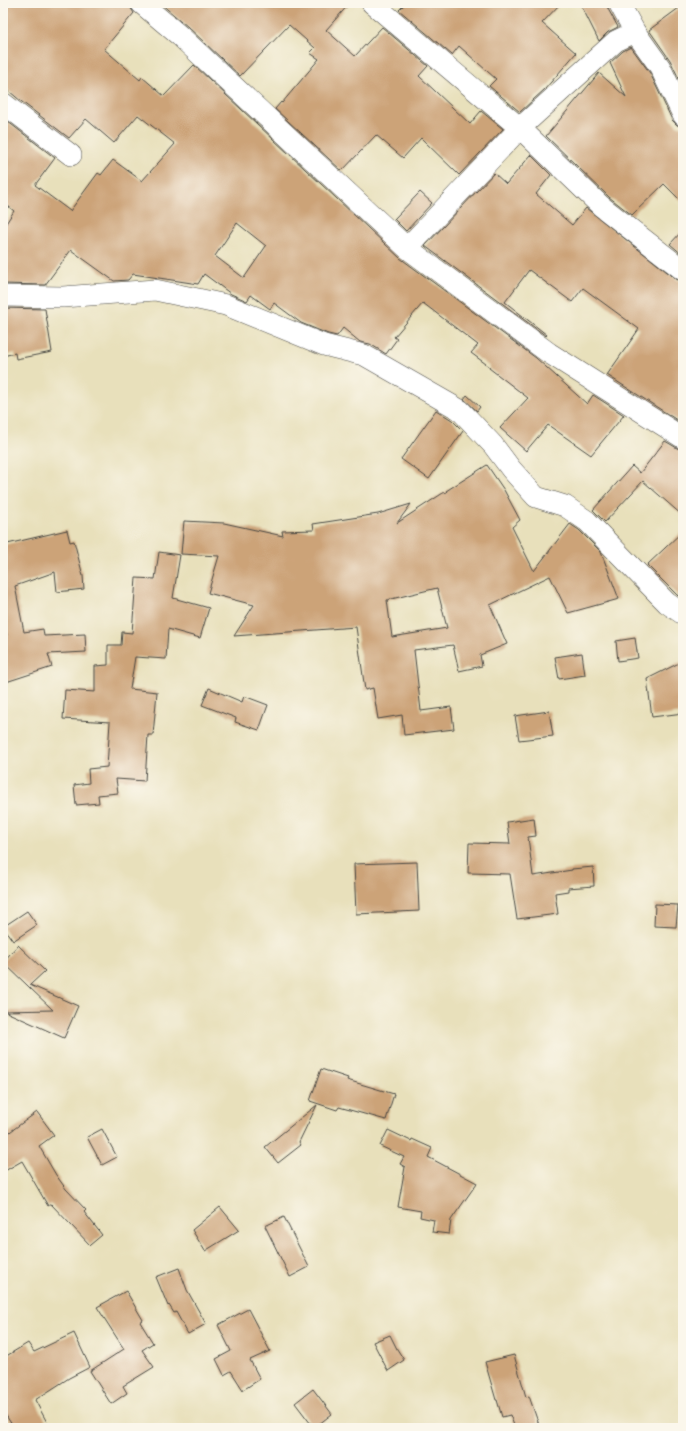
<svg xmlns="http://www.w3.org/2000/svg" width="686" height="1431" font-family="'Comic Neue',sans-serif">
  <rect width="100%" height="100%" fill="#fbf7ec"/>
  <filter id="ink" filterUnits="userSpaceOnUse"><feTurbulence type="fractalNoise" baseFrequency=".025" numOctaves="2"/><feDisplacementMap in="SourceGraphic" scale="8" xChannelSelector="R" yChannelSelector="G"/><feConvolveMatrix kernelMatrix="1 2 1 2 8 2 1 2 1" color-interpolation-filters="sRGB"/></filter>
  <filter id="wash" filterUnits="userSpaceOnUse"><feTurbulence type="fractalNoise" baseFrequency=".012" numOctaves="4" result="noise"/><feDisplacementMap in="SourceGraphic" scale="16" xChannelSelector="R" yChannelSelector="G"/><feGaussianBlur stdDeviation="0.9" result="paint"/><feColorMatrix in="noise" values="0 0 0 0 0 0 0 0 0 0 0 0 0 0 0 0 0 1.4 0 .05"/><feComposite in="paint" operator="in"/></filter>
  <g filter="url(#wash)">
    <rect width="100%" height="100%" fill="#e8e0bb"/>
    <g id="blocks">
      <!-- building -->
      <path fill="#cca378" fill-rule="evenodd" d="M 3,3 L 129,3 L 130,7 L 134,13 L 104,49 L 140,80 L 142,77 L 164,96 L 194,65 L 400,258 L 536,358 L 587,404 L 593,395 L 624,415 L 591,455 L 548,425 L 526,451 L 500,428 L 528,398 L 489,368 L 490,367 L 471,353 L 478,345 L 423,303 L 394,337 L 397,339 L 386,354 L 370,344 L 360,342 L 343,328 L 337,336 L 328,334 L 301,323 L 274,303 L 270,309 L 251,295 L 247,301 L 231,294 L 204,274 L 198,284 L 133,274 L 128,280 L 114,281 L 71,250 L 45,285 L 3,284 L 3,228 L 14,211 L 3,202 L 3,127 L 7,121 L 55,158 L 35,185 L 70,211 L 98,173 L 101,175 L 113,160 L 142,181 L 175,144 L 138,115 L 114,143 L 86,119 L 69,138 L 22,102 L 3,86 ZM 237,223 L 266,246 L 244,278 L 215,256 Z
        M 160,3 L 350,3 L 326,30 L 355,56 L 382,27 L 428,66 L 419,76 L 470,124 L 481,111 L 503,129 L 459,175 L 421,138 L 403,158 L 376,135 L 342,171 L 275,109 L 281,102 L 282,103 L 319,59 L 310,53 L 315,48 L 289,25 L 240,76 L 188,27 Z
        M 406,3 L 561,3 L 542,23 L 576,53 L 545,89 L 520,112 L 489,86 L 496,79 L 459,46 L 452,55 L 399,10 Z
        M 580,3 L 607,3 L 608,9 L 618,27 L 608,32 L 599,41 Z
        M 683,5 L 683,87 L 670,60 L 649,30 Z
        M 631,47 L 650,73 L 672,120 L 677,125 L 683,127 L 683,203 L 664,184 L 632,215 L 609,197 L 546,136 L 599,73 L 626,97 L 610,63 L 623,51 Z
        M 531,155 L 551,175 L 536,194 L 572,225 L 586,208 L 676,279 L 683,282 L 683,424 L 607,375 L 639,329 L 583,288 L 572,302 L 529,270 L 505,302 L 547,335 L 546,336 L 425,246 L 494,173 L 506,184 Z
        M 420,192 L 432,203 L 406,231 L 394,219 Z
        M 683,230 L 683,255 L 670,244 Z
        M 3,308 L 45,309 L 52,352 L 16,359 L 15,353 L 3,356 Z
        M 467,395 L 480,407 L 477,411 L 464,399 Z
        M 436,410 L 452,420 L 463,431 L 429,479 L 401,459 Z
        M 665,441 L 677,448 L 683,450 L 683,516 L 643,481 L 605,522 L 593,510 L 632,466 L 640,473 Z
        M 487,465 L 504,490 L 520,520 L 512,527 L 534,571 L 570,524 L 579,530 L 601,552 L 619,599 L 568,613 L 550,576 L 490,605 L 507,644 L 480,655 L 482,666 L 459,671 L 453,645 L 414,650 L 421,711 L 451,707 L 454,729 L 404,735 L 402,715 L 378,719 L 373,688 L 365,690 L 356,627 L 234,636 L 254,605 L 208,593 L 219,556 L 181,554 L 184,521 L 224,523 L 283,536 L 282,531 L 314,530 L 313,524 L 378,514 L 411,504 L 397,523 L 443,493 L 447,492 L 446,491 ZM 437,588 L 447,628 L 392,637 L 387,600 Z
        M 67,530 L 70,542 L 74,541 L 83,576 L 84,589 L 57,592 L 55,572 L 15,586 L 24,632 L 43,629 L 44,636 L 85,634 L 86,652 L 48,654 L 52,667 L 3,683 L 3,635 L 7,635 L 3,615 L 3,545 Z
        M 683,531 L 683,590 L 678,596 L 647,565 Z
        M 159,552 L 180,555 L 173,598 L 209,608 L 200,638 L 168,629 L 166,659 L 135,657 L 130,689 L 157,692 L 153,735 L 148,735 L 145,781 L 116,779 L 118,793 L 98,795 L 99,803 L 76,805 L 74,785 L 89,783 L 88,769 L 107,767 L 110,722 L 63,719 L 65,690 L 95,692 L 95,666 L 108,665 L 108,645 L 121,645 L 122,632 L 132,633 L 136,578 L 155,579 Z
        M 635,638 L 638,658 L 618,661 L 616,641 Z
        M 582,653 L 585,675 L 559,679 L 555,657 Z
        M 683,661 L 683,713 L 652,717 L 647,679 Z
        M 209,688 L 242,702 L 244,696 L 268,705 L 259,730 L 235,722 L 236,718 L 202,705 Z
        M 549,711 L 553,736 L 519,740 L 515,716 Z
        M 534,818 L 536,836 L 528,837 L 533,876 L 572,870 L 572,869 L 593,867 L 594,886 L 568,888 L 568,891 L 555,893 L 558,914 L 517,919 L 510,874 L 468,873 L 469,843 L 510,844 L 507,822 Z
        M 417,862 L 419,911 L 356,914 L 354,864 Z
        M 655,904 L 678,905 L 676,927 L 654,926 Z
        M 27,911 L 37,925 L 13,941 L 3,927 Z
        M 18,945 L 45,971 L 30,985 L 78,1006 L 64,1038 L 4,1011 L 53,1010 L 3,962 Z
        M 321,1069 L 348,1078 L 347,1080 L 394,1094 L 386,1120 L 339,1107 L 337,1110 L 310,1101 Z
        M 317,1105 L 299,1142 L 301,1145 L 278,1163 L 265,1147 Z
        M 37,1112 L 54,1135 L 39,1146 L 56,1175 L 66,1189 L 86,1210 L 84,1212 L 102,1235 L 90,1245 L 51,1204 L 48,1206 L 22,1161 L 3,1172 L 3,1137 Z
        M 102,1129 L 117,1157 L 102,1165 L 87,1137 Z
        M 388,1130 L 411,1141 L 412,1139 L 432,1148 L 428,1157 L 477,1183 L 451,1220 L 449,1234 L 432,1232 L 434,1220 L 420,1217 L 421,1211 L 398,1207 L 405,1167 L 400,1164 L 404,1157 L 380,1146 Z
        M 220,1207 L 239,1230 L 205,1251 L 192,1230 Z
        M 284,1217 L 309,1267 L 290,1277 L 265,1226 Z
        M 179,1268 L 187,1290 L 206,1324 L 188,1334 L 176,1312 L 174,1313 L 169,1305 L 168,1306 L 156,1277 Z
        M 126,1291 L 143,1320 L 140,1322 L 153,1343 L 142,1350 L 154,1367 L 123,1386 L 127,1393 L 111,1404 L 90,1371 L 124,1349 L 97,1307 Z
        M 248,1309 L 270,1351 L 250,1360 L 260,1379 L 243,1390 L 231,1371 L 224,1375 L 216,1359 L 231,1351 L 218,1325 Z
        M 74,1333 L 90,1367 L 69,1378 L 35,1400 L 50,1428 L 14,1428 L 3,1411 L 3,1358 L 28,1343 L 34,1352 Z
        M 390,1335 L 397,1349 L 404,1360 L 388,1371 L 373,1342 Z
        M 514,1355 L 526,1397 L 529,1396 L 540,1428 L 515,1428 L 510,1415 L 502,1417 L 497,1400 L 496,1400 L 485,1362 Z
        M 313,1389 L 332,1414 L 314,1428 L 295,1403 Z"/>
    </g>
  </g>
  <g filter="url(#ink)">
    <use href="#blocks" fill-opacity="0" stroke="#474641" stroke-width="1"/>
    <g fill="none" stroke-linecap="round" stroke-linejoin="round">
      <defs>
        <path id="minor" d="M 141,3 L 180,36 L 407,248 L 549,353 L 683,438
          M 372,3 L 520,128 L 601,206 L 683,270
          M 619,3 L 635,32 L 660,67 L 683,115
          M 3,103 L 71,155
          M 407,248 L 520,128 L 616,41 L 635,32
          M 3,296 L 63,297 L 155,290 L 226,305 L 324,345 L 364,355 L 460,410 L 493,445 L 511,469 L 536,497 L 565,506 L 587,521 L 667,603 L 683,614"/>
      </defs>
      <!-- minor casing -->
      <use href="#minor" stroke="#474641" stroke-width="22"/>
      <!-- minor -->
      <use href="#minor" stroke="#fff" stroke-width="21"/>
    </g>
  </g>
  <!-- margin -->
  <rect width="686" height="1431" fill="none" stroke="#fbf7ec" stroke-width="16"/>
</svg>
